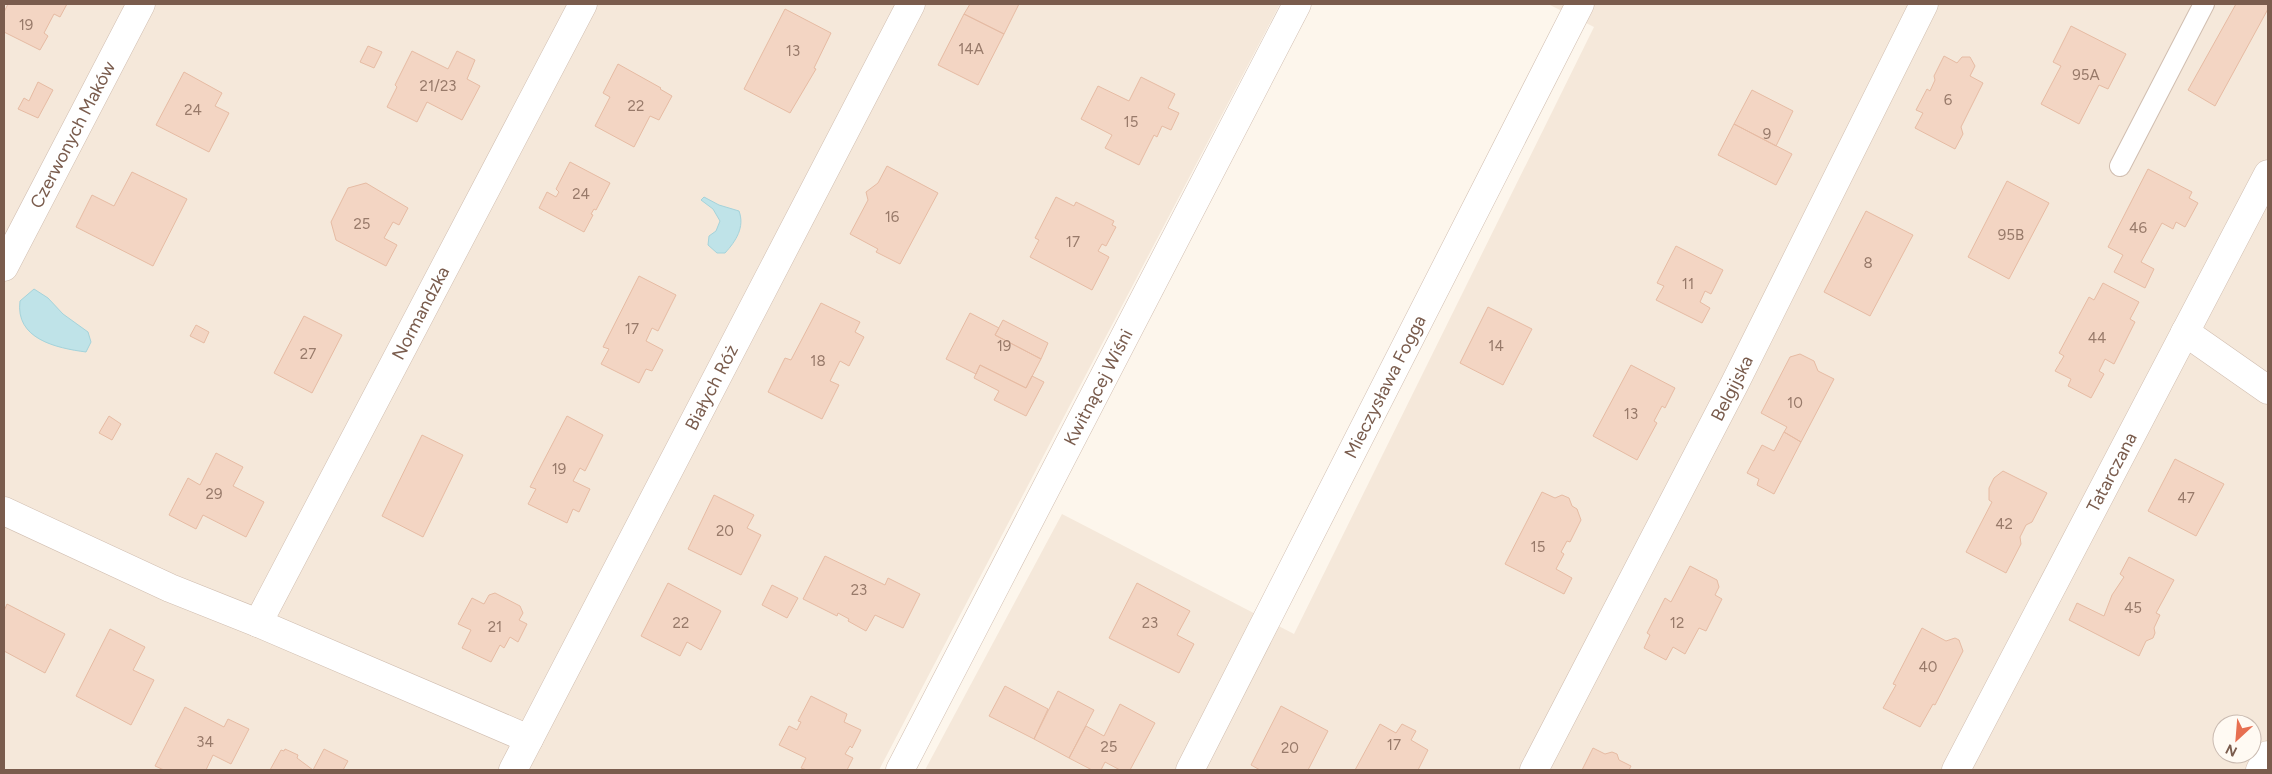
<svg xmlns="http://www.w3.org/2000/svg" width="2272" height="774" font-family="Figtree,sans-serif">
  <rect width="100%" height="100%" fill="#fdf6ec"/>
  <!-- residential -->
  <path fill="#f5e8da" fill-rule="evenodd" d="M 4,4 L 1280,4 L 879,770 L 4,770 Z
    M 1548,4 L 2268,4 L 2268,770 L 925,770 L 1062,514 L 1294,634 L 1594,27 ZM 2222,724 L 2252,724 L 2252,754 L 2222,754 Z"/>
  <!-- water -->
  <path fill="#bfe3e8" stroke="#a5d3da" d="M 704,197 L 719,205 L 739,211 C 745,227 736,241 725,253 L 717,253 L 708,245 L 709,236 L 716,231 L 720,221 L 713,209 L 701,200 Z
    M 34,289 L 48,298 L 63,314 L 88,332 L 91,342 L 86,352 C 56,348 15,339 20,301 Z"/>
  <!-- building -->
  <path fill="#f3d5c3" stroke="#e6bba3" d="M 8,4 L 67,4 L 60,17 L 54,14 L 44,33 L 48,36 L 40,50 L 4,32 L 4,12 Z
    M 970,4 L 1019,4 L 1004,34 L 964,14 Z
    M 2236,4 L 2268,4 L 2268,9 L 2215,106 L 2188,90 Z
    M 785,9 L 831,33 L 814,68 L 816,69 L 790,113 L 744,89 Z
    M 964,14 L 1004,34 L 978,85 L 938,65 Z
    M 2071,26 L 2126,54 L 2108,89 L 2099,85 L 2079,124 L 2041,104 L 2061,66 L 2053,62 Z
    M 368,46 L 382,52 L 374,68 L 360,62 Z
    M 412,51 L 448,69 L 457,51 L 475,60 L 467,79 L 480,86 L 462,120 L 427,102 L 417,122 L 387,107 L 397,87 L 395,85 Z
    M 1944,56 L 1957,63 L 1962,57 L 1970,57 L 1975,66 L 1970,76 L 1983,83 L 1961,127 L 1963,134 L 1955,149 L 1915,128 L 1923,113 L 1916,110 L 1927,89 L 1930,91 L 1935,80 L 1934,76 Z
    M 618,64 L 661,88 L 660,89 L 672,96 L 659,120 L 650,116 L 634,147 L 595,126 L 610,97 L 603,93 Z
    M 184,72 L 222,93 L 215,106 L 229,113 L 209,152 L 156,125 Z
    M 1141,77 L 1175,94 L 1168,108 L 1179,113 L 1171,130 L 1162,126 L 1157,137 L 1154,135 L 1139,165 L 1105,148 L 1112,135 L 1081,119 L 1098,86 L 1129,101 Z
    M 38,82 L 53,90 L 38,118 L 18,109 L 24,98 L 29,101 Z
    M 1752,90 L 1793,111 L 1776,146 L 1734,124 Z
    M 1734,124 L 1792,154 L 1776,185 L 1718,155 Z
    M 570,162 L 610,183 L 596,210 L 594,209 L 591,214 L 593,215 L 584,232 L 539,208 L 547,192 L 556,197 L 559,192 L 556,189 Z
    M 887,166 L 938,193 L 900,264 L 876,252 L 878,249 L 850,234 L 868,200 L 866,192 L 878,183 Z
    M 2148,169 L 2192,192 L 2189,198 L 2198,203 L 2185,227 L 2176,222 L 2173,229 L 2162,223 L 2141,262 L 2154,269 L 2145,288 L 2114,272 L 2123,255 L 2108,247 Z
    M 132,172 L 187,199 L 153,266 L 76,227 L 92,195 L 114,206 Z
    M 2007,181 L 2049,203 L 2009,279 L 1968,257 Z
    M 366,183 L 408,208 L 399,225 L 393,222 L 384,238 L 397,245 L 386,266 L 336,240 L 331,222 L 348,188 Z
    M 1056,197 L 1074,206 L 1076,202 L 1114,221 L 1112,225 L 1116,227 L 1106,246 L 1102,244 L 1098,251 L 1109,257 L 1092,290 L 1030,257 L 1039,240 L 1035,238 Z
    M 1866,211 L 1913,235 L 1870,316 L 1824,292 Z
    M 1676,246 L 1723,270 L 1711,294 L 1705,291 L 1700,302 L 1710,308 L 1702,323 L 1656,300 L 1664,286 L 1657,283 Z
    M 639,276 L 676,295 L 658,331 L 652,328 L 646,341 L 663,350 L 652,371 L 646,369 L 639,383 L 601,364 L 609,349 L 603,347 Z
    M 2103,283 L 2139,302 L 2130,319 L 2135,322 L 2114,364 L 2105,359 L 2099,371 L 2104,374 L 2091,398 L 2068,386 L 2071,379 L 2055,371 L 2064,356 L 2059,353 L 2089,297 L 2094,300 Z
    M 821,303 L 860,322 L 855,332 L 864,337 L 849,366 L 840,361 L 830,381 L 839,385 L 822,419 L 768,392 L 785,358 L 791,360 Z
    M 1488,307 L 1532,329 L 1503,385 L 1460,363 Z
    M 970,313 L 999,328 L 995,335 L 1041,359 L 1026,388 L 980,365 L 976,374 L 946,359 Z
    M 304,316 L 342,335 L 312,393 L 274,373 Z
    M 1003,320 L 1048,343 L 1041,359 L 995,335 Z
    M 196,325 L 209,332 L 204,343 L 190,336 Z
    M 1800,354 L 1814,361 L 1818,371 L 1834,379 L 1801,442 L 1784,432 L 1787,427 L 1761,413 L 1790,357 Z
    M 980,365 L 1026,388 L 1032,376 L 1044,382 L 1026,416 L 994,400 L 999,391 L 974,378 Z
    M 1631,365 L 1675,388 L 1665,408 L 1662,406 L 1654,421 L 1657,423 L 1637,460 L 1593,436 Z
    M 109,416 L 121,424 L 112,440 L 99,433 Z
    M 567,416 L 603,435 L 585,471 L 580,468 L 573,481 L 590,489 L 579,512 L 573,509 L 567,523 L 528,504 L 536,489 L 530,487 Z
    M 1784,432 L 1801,442 L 1774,494 L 1757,485 L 1759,479 L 1747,473 L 1762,445 L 1774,451 Z
    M 422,435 L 463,455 L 423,537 L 382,516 Z
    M 216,453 L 243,467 L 233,486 L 264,502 L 246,537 L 203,515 L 196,529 L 169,515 L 188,478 L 200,485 Z
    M 2175,459 L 2224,484 L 2196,536 L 2148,511 Z
    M 2003,471 L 2047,493 L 2032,522 L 2026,525 L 2020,537 L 2021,544 L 2006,573 L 1966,552 L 1992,502 L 1989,500 L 1989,488 L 1994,478 Z
    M 1542,492 L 1555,498 L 1562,495 L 1569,498 L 1572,506 L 1577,509 L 1581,520 L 1570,542 L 1567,541 L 1561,552 L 1564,554 L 1556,569 L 1572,578 L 1564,594 L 1505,564 Z
    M 714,495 L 754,515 L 747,528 L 761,535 L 741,575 L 688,549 Z
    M 825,556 L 885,585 L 888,578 L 920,594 L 903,628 L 875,615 L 866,631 L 848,621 L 849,619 L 838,613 L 837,616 L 803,599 Z
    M 2129,557 L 2174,580 L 2156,613 L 2160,615 L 2154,628 L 2155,633 L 2153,638 L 2146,641 L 2139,656 L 2069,620 L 2077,603 L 2104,616 L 2112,595 L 2124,577 L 2120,574 Z
    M 1690,566 L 1717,580 L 1719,587 L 1715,595 L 1722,599 L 1706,631 L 1699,628 L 1685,654 L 1673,647 L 1666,660 L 1644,648 L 1650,635 L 1647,633 L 1665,598 L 1671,602 Z
    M 668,583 L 721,611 L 701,650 L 687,642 L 680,656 L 641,636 Z
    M 1137,583 L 1190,611 L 1177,635 L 1194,644 L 1179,673 L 1109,638 Z
    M 772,585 L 798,598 L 787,618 L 762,605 Z
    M 495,593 L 520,606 L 523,613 L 519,620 L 527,624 L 518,642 L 510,637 L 504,648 L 500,645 L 491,662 L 462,648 L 471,630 L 458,624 L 472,598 L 484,604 L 489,595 Z
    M 7,604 L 65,634 L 45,673 L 4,651 L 4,611 Z
    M 1922,628 L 1946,641 L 1955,638 L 1959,640 L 1963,651 L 1935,705 L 1933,704 L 1920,727 L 1883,708 L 1896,685 L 1893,684 Z
    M 110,629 L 145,647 L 133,670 L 154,680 L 131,725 L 76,696 Z
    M 1005,686 L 1048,709 L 1034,739 L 989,716 Z
    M 1058,691 L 1094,710 L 1069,758 L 1034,739 Z
    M 811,696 L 847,714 L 844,722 L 861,730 L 852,748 L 850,746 L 845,754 L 853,758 L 847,770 L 807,770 L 801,768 L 806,758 L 779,745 L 789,726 L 797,730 L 801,722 L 798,721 Z
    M 1120,704 L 1155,723 L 1130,770 L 1120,770 L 1105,762 L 1101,770 L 1092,770 L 1069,758 L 1086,726 L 1104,736 Z
    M 1281,706 L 1328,731 L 1308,770 L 1260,770 L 1251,765 Z
    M 185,707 L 224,727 L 228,719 L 249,729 L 231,764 L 213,755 L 206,770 L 164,770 L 155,766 Z
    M 1380,724 L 1396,733 L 1402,724 L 1416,731 L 1411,740 L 1428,750 L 1418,770 L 1355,770 Z
    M 1593,748 L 1605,754 L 1612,752 L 1617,754 L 1619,760 L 1631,766 L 1629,770 L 1582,770 Z
    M 285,749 L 298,755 L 297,758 L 313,770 L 324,749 L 348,761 L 343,770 L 270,770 L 281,750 L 284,751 Z"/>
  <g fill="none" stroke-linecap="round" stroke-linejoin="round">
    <defs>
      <path id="lane" d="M 2120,166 L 2204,4"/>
      <g id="street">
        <path id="s1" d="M 4,267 L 141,4"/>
        <path d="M 2185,332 L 2268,390"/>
        <path d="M 4,511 L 170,588 L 258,623 L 529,739"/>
        <path id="s2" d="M 258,623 L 583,4"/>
        <path id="s3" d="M 513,770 L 911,4"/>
        <path id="s4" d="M 900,770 L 1297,4"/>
        <path id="s5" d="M 1190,770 L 1580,4"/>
        <path id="s6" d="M 1534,770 L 1735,383 L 1924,4"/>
        <path id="s7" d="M 1956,770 L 2268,174"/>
        <path d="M 2260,770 L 2268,755"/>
      </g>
    </defs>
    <!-- lane casing -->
    <use href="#lane" stroke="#d1beb0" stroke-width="22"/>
    <!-- street casing -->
    <use href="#street" stroke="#d1beb0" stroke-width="29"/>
    <!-- lane -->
    <use href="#lane" stroke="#fff" stroke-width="20"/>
    <!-- street -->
    <use href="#street" stroke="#fff" stroke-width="28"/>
  </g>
  <g text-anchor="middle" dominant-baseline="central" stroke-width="5" stroke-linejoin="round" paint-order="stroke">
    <!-- number labels -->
    <g font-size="15" fill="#987a6a">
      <text x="26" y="25">19</text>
      <text x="971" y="49">14A</text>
      <text x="793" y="51">13</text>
      <text x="2086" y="75">95A</text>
      <text x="438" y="86">21/23</text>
      <text x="1948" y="100">6</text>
      <text x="636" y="106">22</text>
      <text x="193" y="110">24</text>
      <text x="1131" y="122">15</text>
      <text x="1767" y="134">9</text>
      <text x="581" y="194">24</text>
      <text x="892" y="217">16</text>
      <text x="362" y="224">25</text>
      <text x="2138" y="228">46</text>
      <text x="2011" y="235">95B</text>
      <text x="1073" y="242">17</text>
      <text x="1868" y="263">8</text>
      <text x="1688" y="284">11</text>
      <text x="632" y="329">17</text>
      <text x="2097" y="338">44</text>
      <text x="1004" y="346">19</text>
      <text x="1496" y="346">14</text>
      <text x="308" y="354">27</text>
      <text x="818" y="361">18</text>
      <text x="1795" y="403">10</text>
      <text x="1631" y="414">13</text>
      <text x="559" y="469">19</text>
      <text x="214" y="494">29</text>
      <text x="2186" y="498">47</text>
      <text x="2004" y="524">42</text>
      <text x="725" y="531">20</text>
      <text x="1538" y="547">15</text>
      <text x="859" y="590">23</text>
      <text x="2133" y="608">45</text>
      <text x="681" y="623">22</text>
      <text x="1150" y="623">23</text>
      <text x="1677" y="623">12</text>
      <text x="495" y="627">21</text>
      <text x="1928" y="667">40</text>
      <text x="205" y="742">34</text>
      <text x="1394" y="745">17</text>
      <text x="1109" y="747">25</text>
      <text x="1290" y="748">20</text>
    </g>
    <!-- street labels -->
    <g font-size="18" fill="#7a5c4d" stroke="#fffaf3">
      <text stroke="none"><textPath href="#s1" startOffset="149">Czerwonych Maków</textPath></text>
      <text stroke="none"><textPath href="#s2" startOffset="350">Normandzka</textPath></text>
      <text stroke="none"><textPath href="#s3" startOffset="431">Białych Róż</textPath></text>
      <text stroke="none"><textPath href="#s4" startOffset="431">Kwitnącej Wiśni</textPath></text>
      <text stroke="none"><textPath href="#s5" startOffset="430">Mieczysława Fogga</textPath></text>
      <text stroke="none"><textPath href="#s6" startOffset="430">Belgijska</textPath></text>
      <text stroke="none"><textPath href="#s7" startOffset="336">Tatarczana</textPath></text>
    </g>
  </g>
  <!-- border -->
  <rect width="2272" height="774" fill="none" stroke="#7a5c4d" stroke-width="10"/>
  <!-- north arrow -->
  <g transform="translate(2237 739) rotate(206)"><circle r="24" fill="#fffaf3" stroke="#cabbb1"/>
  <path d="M0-4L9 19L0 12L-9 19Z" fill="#e76f51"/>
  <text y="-8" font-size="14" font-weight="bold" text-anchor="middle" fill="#7a5c4d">N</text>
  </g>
</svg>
